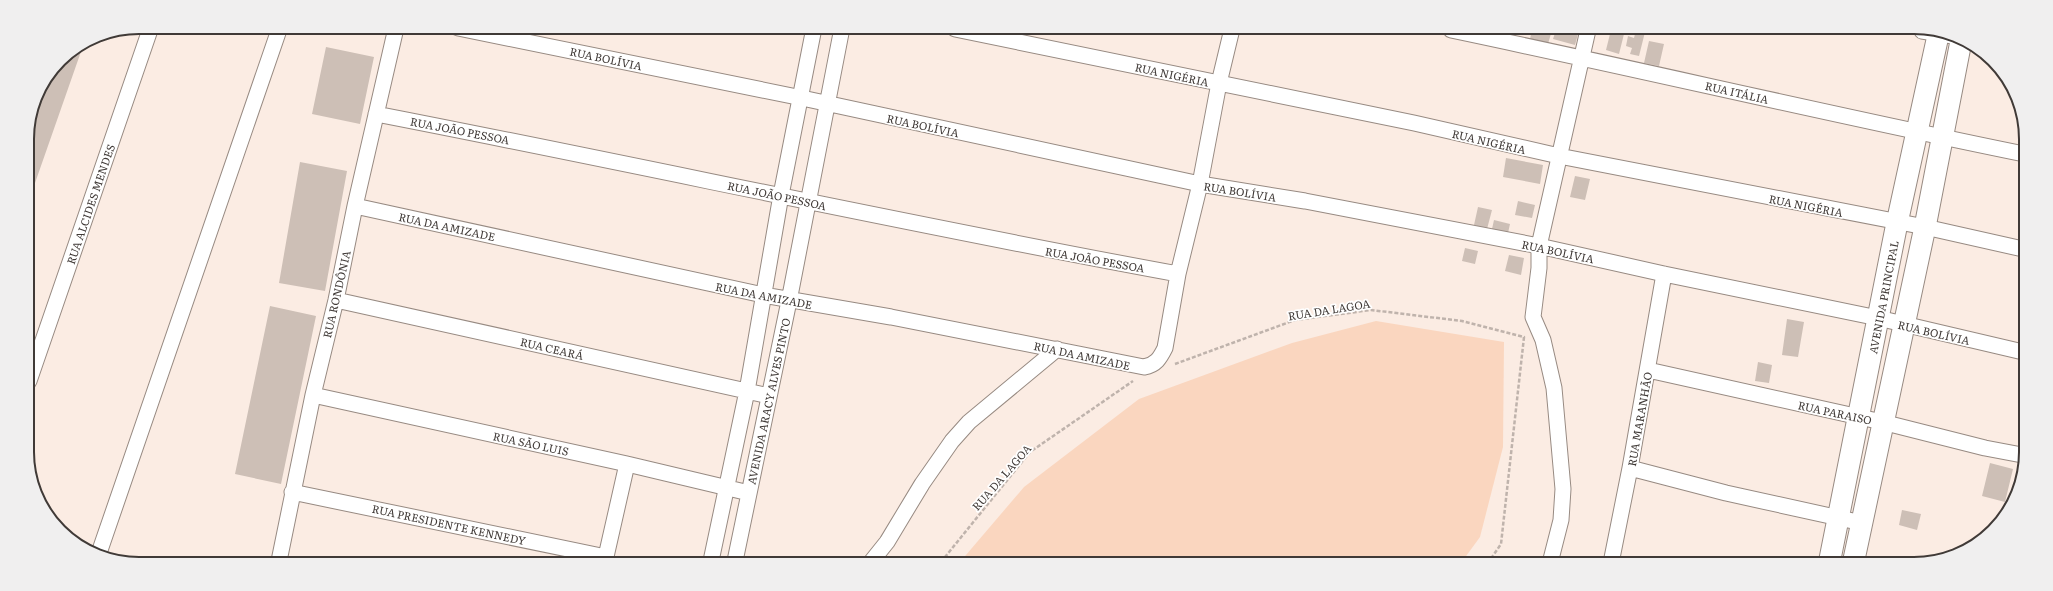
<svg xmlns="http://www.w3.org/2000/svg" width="2053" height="591" font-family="Literata,serif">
  <rect width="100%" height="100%" fill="#fbece3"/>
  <!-- green -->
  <path fill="#fad6bf" d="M 1376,321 L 1504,342 L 1503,447 L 1480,537 L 1461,563 L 960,562 L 1024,487 L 1139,399 L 1292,343 Z"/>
  <!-- building -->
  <path fill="#cdbfb6" d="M 1532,30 L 1552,30 L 1548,44 L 1530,39 Z
    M 1556,30 L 1578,34 L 1575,45 L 1553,39 Z
    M 1611,30 L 1625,30 L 1619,54 L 1606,50 Z
    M 1636,30 L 1645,32 L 1639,56 L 1630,54 L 1632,48 L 1626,46 L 1628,36 L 1634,38 Z
    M 1649,41 L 1664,44 L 1659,66 L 1644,63 Z
    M 84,43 L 28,203 L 27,132 L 36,96 L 60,60 Z
    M 326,47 L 374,57 L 360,124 L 312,114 Z
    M 1506,158 L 1543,165 L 1540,184 L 1503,177 Z
    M 300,162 L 347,171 L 325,291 L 279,283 Z
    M 1575,176 L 1590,179 L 1585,200 L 1570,197 Z
    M 1518,201 L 1535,205 L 1532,218 L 1515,215 Z
    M 1478,207 L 1492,210 L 1487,229 L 1474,225 Z
    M 1494,220 L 1510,224 L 1508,233 L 1492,229 Z
    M 1465,248 L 1478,251 L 1475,264 L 1462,261 Z
    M 1509,255 L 1524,258 L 1521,275 L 1505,271 Z
    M 270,306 L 316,316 L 281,484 L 235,474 Z
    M 1787,319 L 1804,322 L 1798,357 L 1782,355 Z
    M 1758,362 L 1772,365 L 1769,383 L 1755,381 Z
    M 1990,463 L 2013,469 L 2005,502 L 1982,496 Z
    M 1902,510 L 1921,514 L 1917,530 L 1899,525 Z"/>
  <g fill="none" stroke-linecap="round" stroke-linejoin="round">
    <defs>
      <path id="street" d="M 458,28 L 802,98 L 1200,184 L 1305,201 L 1539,246 L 1664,274 L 1878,318 L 2023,352
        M 955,29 L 1414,123 L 1559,156 L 1925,227 L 2023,249
        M 1451,30 C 1642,70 1832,115 2024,154
        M 1922,31 L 1953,36
        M 376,114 C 644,166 910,225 1178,274
        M 355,206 L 763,295 L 891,317 L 1144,367 C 1156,365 1160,358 1165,348 L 1178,274 L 1200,184 L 1219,83 L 1232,29
        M 336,300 L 769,396
        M 1648,370 L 1882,422 L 1985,448 L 2022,455
        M 29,381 L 151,27
        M 313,395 L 627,464 L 749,493
        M 1630,468 L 1726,493 L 1862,523
        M 292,492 L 606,557
        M 99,553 L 280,27
        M 279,561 L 313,395 L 336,300 L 355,206 L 396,28
        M 605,561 L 627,464
        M 711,561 L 747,391 L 781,195 L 814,28
        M 735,561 L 789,301 L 842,28
        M 871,562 L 887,542 L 922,484 L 952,441 L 969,422 L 1057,349
        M 1550,563 L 1561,520 L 1563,489 L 1554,388 L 1543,340 L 1533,317 L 1539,268 L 1539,246 L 1588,30
        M 1611,563 L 1630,468 L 1664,274"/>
      <path id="secondary" d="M 1829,564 L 1897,223 L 1939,31
        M 1853,564 L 1925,227 L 1961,41"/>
    </defs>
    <!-- street casing -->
    <use href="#street" stroke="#978a82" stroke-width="17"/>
    <!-- secondary casing -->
    <use href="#secondary" stroke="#978a82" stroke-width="23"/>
    <!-- path -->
    <path stroke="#bfb3ac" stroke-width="2.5" stroke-dasharray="4 2" stroke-linecap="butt" d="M 1175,364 L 1295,320 L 1371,310 L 1462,321 L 1524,337 L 1501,544 L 1488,563
      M 941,562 L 1030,452 L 1133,381"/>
    <!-- street -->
    <use href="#street" stroke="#fff" stroke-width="15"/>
    <!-- secondary -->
    <use href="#secondary" stroke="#fff" stroke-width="21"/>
  </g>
  <g text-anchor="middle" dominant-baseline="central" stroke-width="3.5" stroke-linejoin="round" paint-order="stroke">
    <!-- street labels -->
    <g font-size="11" fill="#403a37" stroke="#fff">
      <text transform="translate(606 58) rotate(12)">RUA BOLÍVIA</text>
      <text transform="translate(1172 74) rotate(12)">RUA NIGÉRIA</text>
      <text transform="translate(1737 92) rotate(13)">RUA ITÁLIA</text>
      <text transform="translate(923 125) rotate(12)">RUA BOLÍVIA</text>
      <text transform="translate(460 130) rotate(11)">RUA JOÃO PESSOA</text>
      <text transform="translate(1489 141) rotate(13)">RUA NIGÉRIA</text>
      <text transform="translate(1240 191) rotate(9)">RUA BOLÍVIA</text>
      <text transform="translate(777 195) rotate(12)">RUA JOÃO PESSOA</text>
      <text transform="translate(90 204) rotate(-71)">RUA ALCIDES MENDES</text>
      <text transform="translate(1806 205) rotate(11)">RUA NIGÉRIA</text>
      <text transform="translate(447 226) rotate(12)">RUA DA AMIZADE</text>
      <text transform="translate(1558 251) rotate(12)">RUA BOLÍVIA</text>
      <text transform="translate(1095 259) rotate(10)">RUA JOÃO PESSOA</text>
      <text transform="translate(336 294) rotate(-77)">RUA RONDÔNIA</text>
      <text transform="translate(764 295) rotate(11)">RUA DA AMIZADE</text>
      <text transform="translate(1883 297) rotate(-79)">AVENIDA PRINCIPAL</text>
      <text transform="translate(1329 309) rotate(-9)">RUA DA LAGOA</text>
      <text transform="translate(1934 332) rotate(13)">RUA BOLÍVIA</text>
      <text transform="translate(552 348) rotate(13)">RUA CEARÁ</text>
      <text transform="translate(1082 355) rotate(12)">RUA DA AMIZADE</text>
      <text transform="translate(768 401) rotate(-78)">AVENIDA ARACY ALVES PINTO</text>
      <text transform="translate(1835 412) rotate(12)">RUA PARAISO</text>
      <text transform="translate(1639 419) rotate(-80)">RUA MARANHÃO</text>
      <text transform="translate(531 443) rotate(12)">RUA SÃO LUIS</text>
      <text transform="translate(1001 477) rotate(-49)">RUA DA LAGOA</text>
      <text transform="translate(449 524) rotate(12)">RUA PRESIDENTE KENNEDY</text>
    </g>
  </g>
  <!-- crop -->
  <path d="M0 0H2053V591H0ZM139 34H1914A105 105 0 0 1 2019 139V452A105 105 0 0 1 1914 557H139A105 105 0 0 1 34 452V139A105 105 0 0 1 139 34Z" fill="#f0efef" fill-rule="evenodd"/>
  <path fill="none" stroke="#403a37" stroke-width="2" d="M139 34H1914A105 105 0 0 1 2019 139V452A105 105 0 0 1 1914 557H139A105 105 0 0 1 34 452V139A105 105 0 0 1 139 34Z"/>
</svg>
